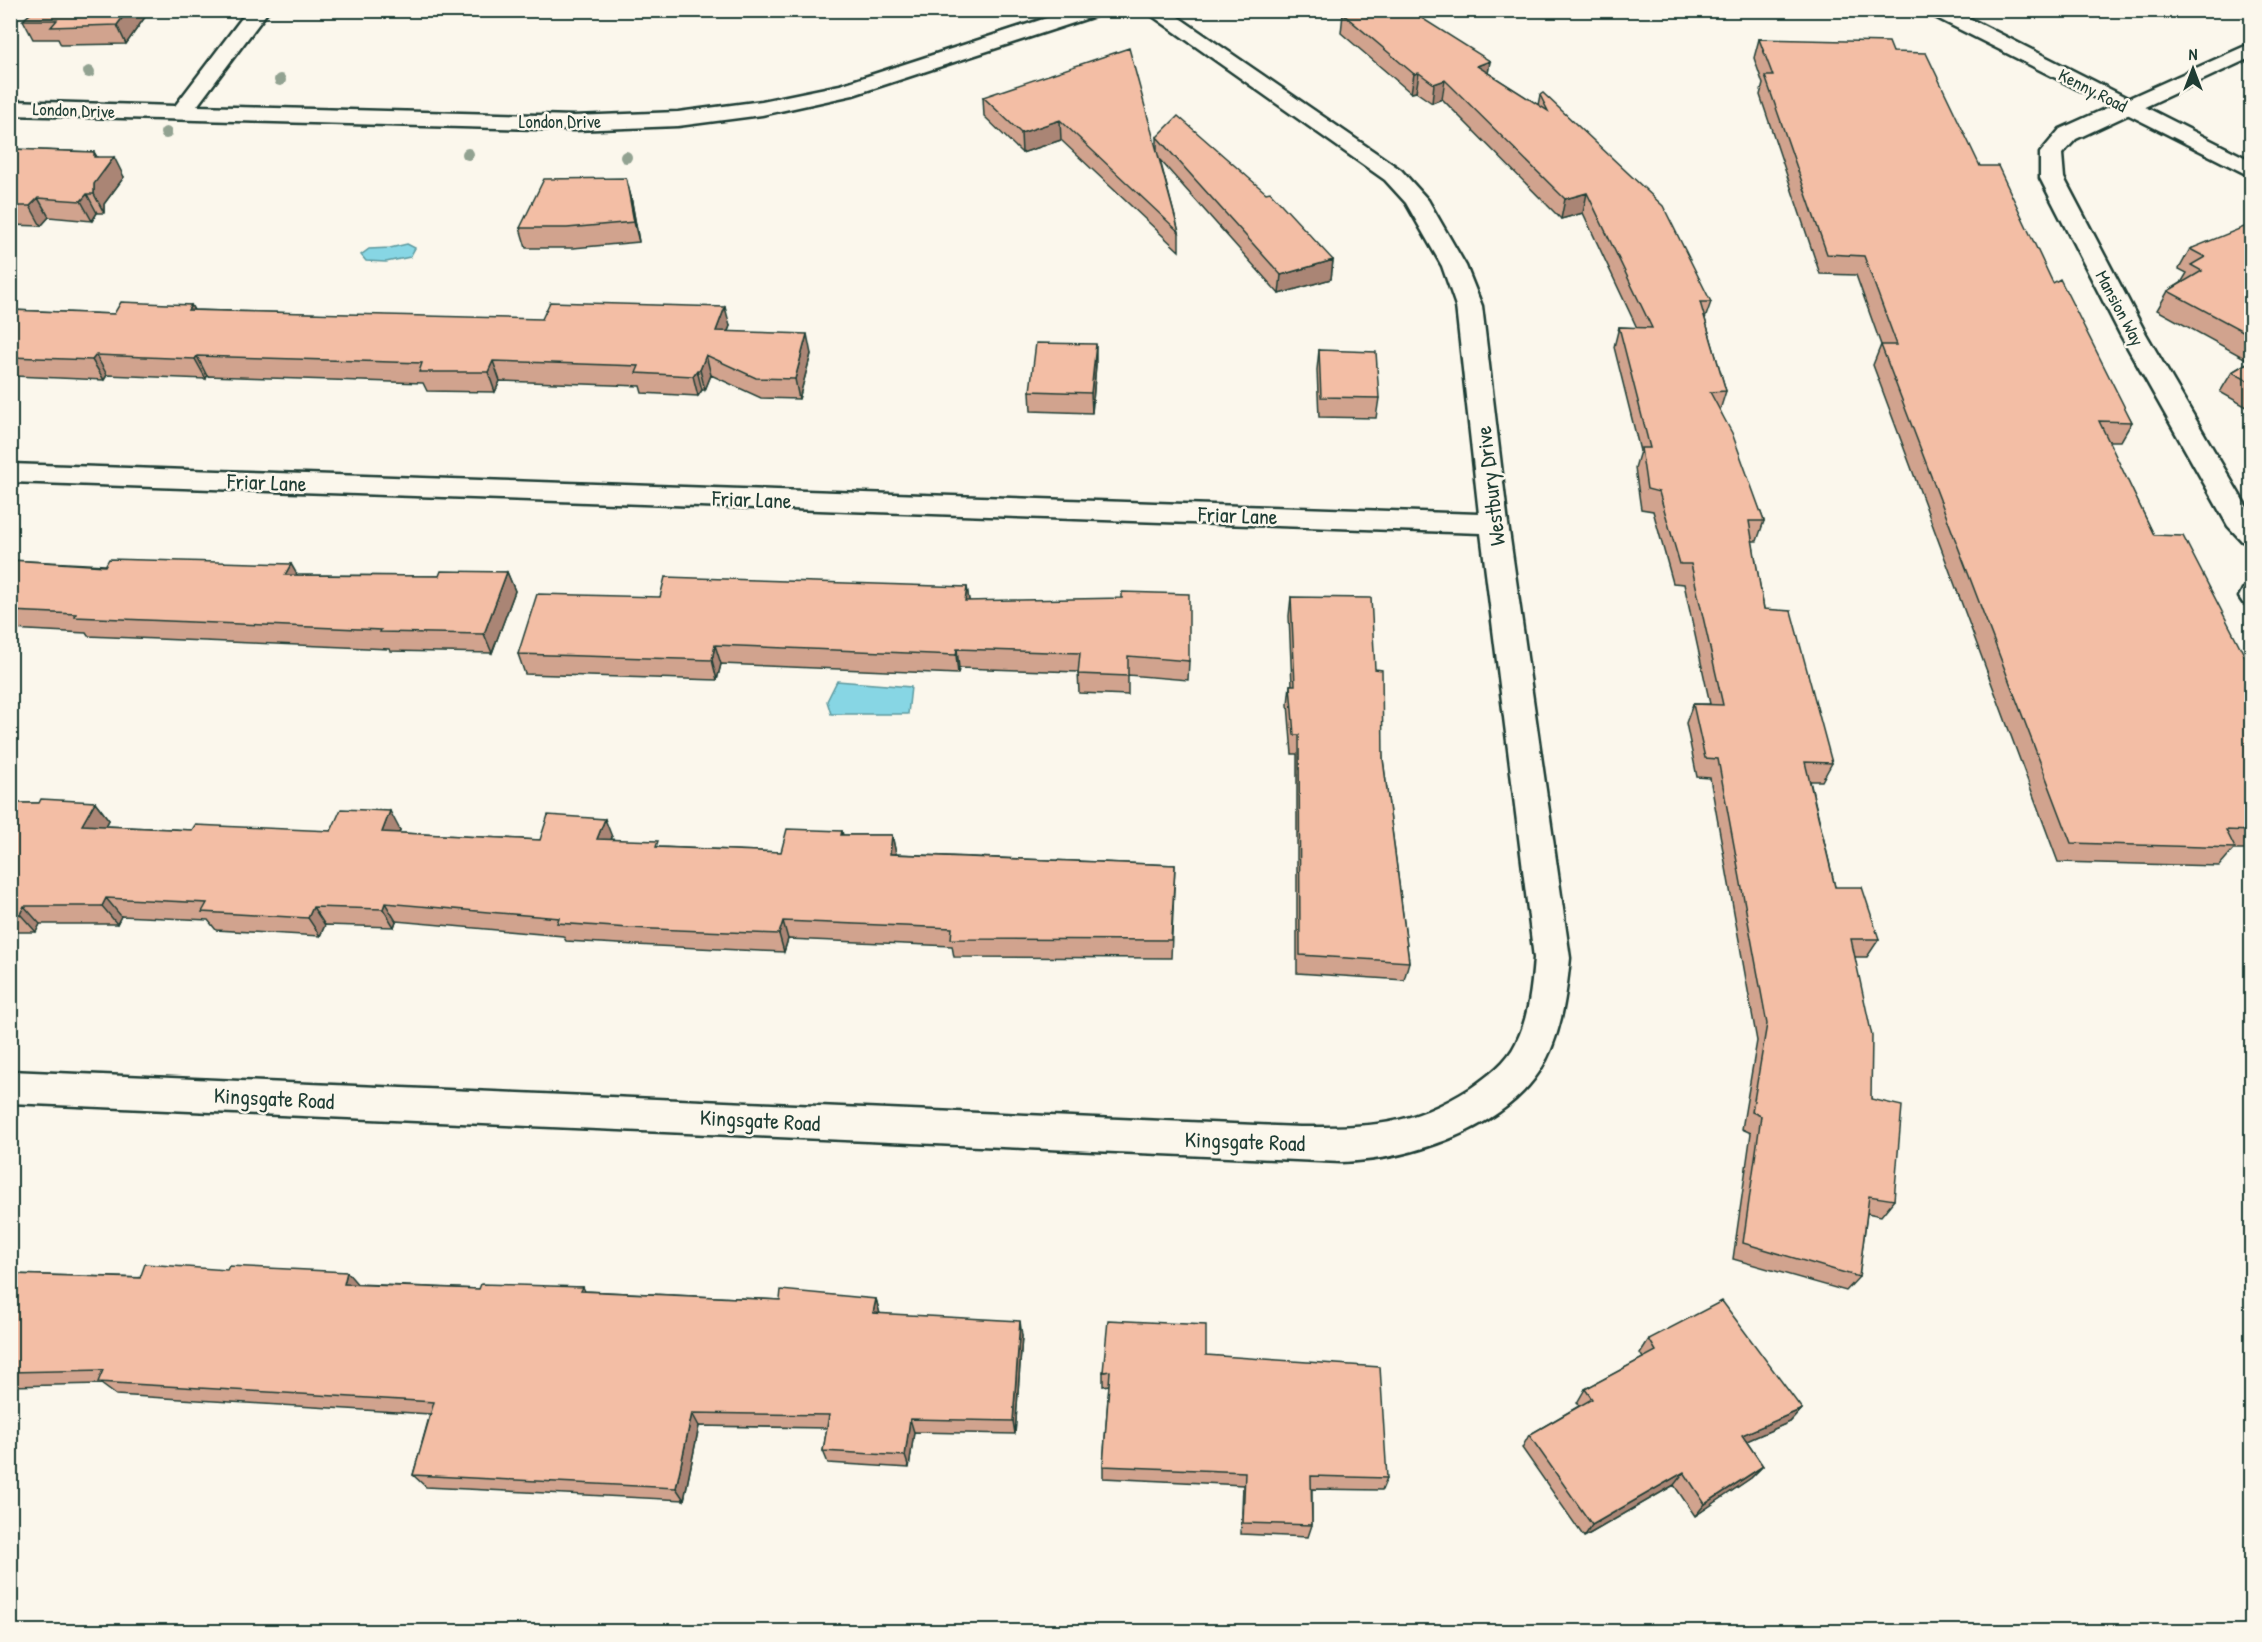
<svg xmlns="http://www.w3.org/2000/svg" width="2262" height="1642" font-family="'Patrick Hand',sans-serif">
  <rect width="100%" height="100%" fill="#fbf7ec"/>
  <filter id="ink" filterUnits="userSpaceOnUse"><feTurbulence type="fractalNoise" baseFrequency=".0167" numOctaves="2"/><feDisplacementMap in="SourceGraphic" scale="12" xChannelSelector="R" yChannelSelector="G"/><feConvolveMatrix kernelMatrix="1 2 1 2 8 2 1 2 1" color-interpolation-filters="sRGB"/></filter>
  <g filter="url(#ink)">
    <!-- water -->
    <path fill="#87d6e4" stroke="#5d999e" stroke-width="1.5" d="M 407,244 L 415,248 L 410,257 L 386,262 L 366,261 L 361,255 L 369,249 L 390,248 Z
      M 837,681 L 911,687 L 908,714 L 831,714 L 827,701 Z"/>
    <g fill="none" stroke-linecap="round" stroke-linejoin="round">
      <defs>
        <path id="lane" d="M 2252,586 L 2252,606 L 2243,603 L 2239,597 L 2243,589 Z"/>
        <path id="street" d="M 248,10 L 269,10 L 197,106 L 574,116 L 678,112 L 762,101 L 840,85 L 1071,10 L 1104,10 L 1101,14 L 853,95 L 762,115 L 678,126 L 574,130 L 10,115 L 10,101 L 175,106 Z
          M 1144,10 L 1168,10 L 1401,170 L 1428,200 L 1466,266 L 1482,306 L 1508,524 L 1570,958 C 1566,997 1561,1038 1539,1072 C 1500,1131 1408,1160 1341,1162 L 10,1103 L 10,1071 L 1300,1127 C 1370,1127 1410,1127 1471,1088 C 1488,1076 1507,1062 1516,1043 C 1529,1017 1532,986 1534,958 L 1481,533 L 10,482 L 10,464 L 1479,514 L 1456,306 L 1442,266 L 1406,203 L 1385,180 Z
          M 2252,43 L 2252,57 L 2076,139 L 2062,154 L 2064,178 L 2146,334 L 2252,516 L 2252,544 L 2242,541 L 2228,526 L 2120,334 L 2040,178 L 2040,153 L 2060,129 Z"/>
        <path id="secondary" d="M 1926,10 L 1953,10 L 2252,161 L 2252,177 L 1929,14 Z"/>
      </defs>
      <!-- lane casing -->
      <use href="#lane" stroke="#1f3d34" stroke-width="5"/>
      <!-- street casing -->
      <use href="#street" stroke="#1f3d34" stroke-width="5"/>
      <!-- secondary casing -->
      <use href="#secondary" stroke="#1f3d34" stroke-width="5"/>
      <!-- lane -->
      <use href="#lane" fill="#fbf7ec" fill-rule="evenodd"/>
      <!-- street -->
      <use href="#street" fill="#fbf7ec" fill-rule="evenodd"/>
      <!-- secondary -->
      <use href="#secondary" fill="#fbf7ec" fill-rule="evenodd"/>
    </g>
    <!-- trees -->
    <g fill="#92a291">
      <circle cx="89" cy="72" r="6"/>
      <circle cx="280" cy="80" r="6"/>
      <circle cx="166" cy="133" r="6"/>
      <circle cx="468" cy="154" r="6"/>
      <circle cx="626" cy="157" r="6"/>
    </g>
    <!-- wall -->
    <path fill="#d1a38e" stroke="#1f3d34" stroke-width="1.5" d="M 35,10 L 150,10 L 126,44 L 61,45 L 58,39 L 33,39 L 23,20 Z
      M 1343,14 L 1490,61 L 1488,73 L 1538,105 L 1540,95 L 1711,302 L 1705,319 L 1726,391 L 1720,410 L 1764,521 L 1757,541 L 1752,541 L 1764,609 L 1832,763 L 1822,781 L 1810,781 L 1835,887 L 1879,939 L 1867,957 L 1855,957 L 1871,1099 L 1894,1200 L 1881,1216 L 1867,1213 L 1859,1277 L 1846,1291 L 1733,1259 L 1751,1133 L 1742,1129 L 1757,1041 L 1710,778 L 1697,777 L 1686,723 L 1693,704 L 1710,704 L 1684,584 L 1673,583 L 1653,511 L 1641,509 L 1635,468 L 1640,451 L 1614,347 L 1619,327 L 1637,328 L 1583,213 L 1561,219 L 1442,99 L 1432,103 L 1416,92 L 1411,93 L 1341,33 Z
      M 1759,39 L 1893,52 L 1980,166 L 2053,283 L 2132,422 L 2121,441 L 2108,441 L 2154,535 L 2252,670 L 2252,850 L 2233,850 L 2219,866 L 2058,862 L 1873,365 L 1881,345 L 1856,275 L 1820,274 L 1760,95 L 1763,84 L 1754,58 Z
      M 983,97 L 1157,149 L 1157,137 L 1333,260 L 1331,279 L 1279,294 L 1160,160 L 1179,232 L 1179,251 L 1061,140 L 1022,153 L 984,116 Z
      M 10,149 L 94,152 L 97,157 L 124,177 L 104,204 L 104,213 L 97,213 L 92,221 L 49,217 L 41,226 L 10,225 Z
      M 626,178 L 631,197 L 639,242 L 573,248 L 526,248 L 520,228 Z
      M 2252,231 L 2252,410 L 2220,392 L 2232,372 L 2250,361 L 2157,310 L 2168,291 L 2181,283 L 2187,273 L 2179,269 L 2190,249 Z
      M 191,305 L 194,310 L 730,326 L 728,331 L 811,354 L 799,399 L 761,398 L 711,375 L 705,390 L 702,390 L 698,396 L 642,393 L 640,386 L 500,381 L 495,392 L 427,391 L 423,383 L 207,376 L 206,379 L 107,375 L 104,380 L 14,376 L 10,380 L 10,310 L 114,314 Z
      M 1319,350 L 1379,398 L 1376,418 L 1319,417 L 1317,370 Z
      M 1096,364 L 1092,413 L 1031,411 L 1030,391 Z
      M 10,560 L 297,575 L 439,576 L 507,572 L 515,591 L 492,653 L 390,651 L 389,649 L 88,636 L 86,633 L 10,629 Z
      M 967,587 L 969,601 L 1189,661 L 1188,680 L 1128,675 L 1128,695 L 1079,693 L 1078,672 L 959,668 L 958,674 L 721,664 L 717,680 L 525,674 L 518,654 L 660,597 Z
      M 1291,597 L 1375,669 L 1383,759 L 1409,962 L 1404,980 L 1297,973 L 1297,754 L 1292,754 L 1288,704 L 1290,685 L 1292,685 L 1289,616 Z
      M 95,802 L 109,820 L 106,826 L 192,830 L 331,831 L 400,830 L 399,833 L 540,840 L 612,837 L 611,839 L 660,847 L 781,852 L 842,831 L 843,835 L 892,835 L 896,854 L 1175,865 L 1171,958 L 954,957 L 952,946 L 788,939 L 784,952 L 636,945 L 566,941 L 563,936 L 396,921 L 394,927 L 325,925 L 320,936 L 216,930 L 208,920 L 121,916 L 117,924 L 40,924 L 36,932 L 10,932 L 10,803 L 39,803 Z
      M 10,1274 L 357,1284 L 479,1289 L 583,1287 L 585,1291 L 780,1300 L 876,1299 L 880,1314 L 1022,1336 L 1015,1434 L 914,1432 L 909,1468 L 828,1463 L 823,1451 L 827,1428 L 699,1426 L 684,1500 L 426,1487 L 413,1475 L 430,1414 L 116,1395 L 101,1384 L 10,1386 Z
      M 1649,1339 L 1802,1409 L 1790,1422 L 1746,1441 L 1763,1466 L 1751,1478 L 1695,1516 L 1674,1485 L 1584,1537 L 1522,1448 L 1529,1435 L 1579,1406 L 1577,1403 L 1585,1389 L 1643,1358 L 1640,1353 Z
      M 1206,1355 L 1387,1478 L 1382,1490 L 1312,1489 L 1312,1525 L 1308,1537 L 1241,1534 L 1243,1485 L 1103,1478 L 1103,1466 L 1109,1385 L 1103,1386 L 1103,1372 Z"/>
    <!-- shaded-wall -->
    <path fill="#aa8574" stroke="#1f3d34" stroke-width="1.5" d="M 128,10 L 150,10 L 126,44 L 117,25 Z
      M 1490,61 L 1487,80 L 1477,66 Z
      M 1419,73 L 1416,92 L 1411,93 L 1414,74 Z
      M 1445,80 L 1442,99 L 1432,103 L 1434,84 Z
      M 1060,120 L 1061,140 L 1022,153 L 1021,133 Z
      M 94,152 L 104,171 L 114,157 L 124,177 L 104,204 L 104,213 L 94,194 Z
      M 626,178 L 631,197 L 639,242 L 634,222 Z
      M 1587,193 L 1583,213 L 1561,219 L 1565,199 Z
      M 87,194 L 97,213 L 92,221 L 81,201 Z
      M 38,198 L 49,217 L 41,226 L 30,206 Z
      M 1333,260 L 1331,279 L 1279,294 L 1281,275 Z
      M 191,305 L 201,325 L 188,310 Z
      M 725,307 L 730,326 L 720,350 L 716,331 Z
      M 807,334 L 811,354 L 799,399 L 795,379 Z
      M 1096,344 L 1096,364 L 1092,413 L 1091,393 Z
      M 96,355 L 107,375 L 104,380 L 92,360 Z
      M 706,355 L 711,375 L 705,390 L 700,370 Z
      M 197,356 L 207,376 L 206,379 L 195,359 Z
      M 493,361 L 500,381 L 495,392 L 488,372 Z
      M 697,370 L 702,390 L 698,396 L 693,376 Z
      M 10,371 L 14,376 L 11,380 L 10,379 Z
      M 291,564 L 302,583 L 285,575 Z
      M 507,572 L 515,591 L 492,653 L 484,634 Z
      M 967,587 L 970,607 L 965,601 Z
      M 715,645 L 721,664 L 717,680 L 712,660 Z
      M 957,649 L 959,668 L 958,674 L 956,655 Z
      M 95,802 L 109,820 L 97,843 L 82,825 Z
      M 390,811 L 400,830 L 393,851 L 382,832 Z
      M 605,819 L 612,837 L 604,857 L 597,839 Z
      M 892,835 L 896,854 L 890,854 Z
      M 106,898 L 121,916 L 117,924 L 102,906 Z
      M 385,903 L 396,921 L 394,927 L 383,909 Z
      M 24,906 L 40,924 L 36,932 L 20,914 Z
      M 313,907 L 325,925 L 320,936 L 308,918 Z
      M 783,921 L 788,939 L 784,952 L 779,934 Z
      M 347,1272 L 360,1287 L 344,1284 Z
      M 876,1299 L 880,1314 L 873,1313 Z
      M 1020,1321 L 1022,1336 L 1015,1434 L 1013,1421 Z
      M 1802,1409 L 1790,1422 L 1731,1448 L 1742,1435 Z
      M 692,1413 L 699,1426 L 684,1500 L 676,1488 Z
      M 910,1419 L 914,1432 L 909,1468 L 905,1456 Z
      M 1763,1466 L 1751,1478 L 1695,1516 L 1705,1504 Z
      M 1684,1472 L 1674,1485 L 1584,1537 L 1592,1525 Z"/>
    <!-- building -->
    <path fill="#f3bea5" stroke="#1f3d34" stroke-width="1.5" d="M 35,10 L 128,10 L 117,25 L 51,27 L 57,20 L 23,20 Z
      M 1359,10 L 1409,10 L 1490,61 L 1477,66 L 1548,111 L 1540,95 L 1543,93 L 1663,206 L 1711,302 L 1700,302 L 1726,391 L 1710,392 L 1732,433 L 1764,521 L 1749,521 L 1764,609 L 1791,611 L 1832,763 L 1805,762 L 1835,887 L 1862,887 L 1879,939 L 1851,939 L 1872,1036 L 1871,1099 L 1902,1106 L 1894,1200 L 1869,1196 L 1859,1277 L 1743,1243 L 1761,1116 L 1752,1112 L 1767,1024 L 1718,759 L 1705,758 L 1693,704 L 1723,705 L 1691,564 L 1680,564 L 1659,492 L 1647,489 L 1641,448 L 1650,448 L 1619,327 L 1652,328 L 1587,193 L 1565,199 L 1445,80 L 1434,84 L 1419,73 L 1414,74 L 1343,14 Z
      M 1759,39 L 1889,42 L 1893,52 L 1926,53 L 1980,166 L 1998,166 L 2053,283 L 2060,279 L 2132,422 L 2099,421 L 2154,535 L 2183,536 L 2252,670 L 2252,831 L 2226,830 L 2235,848 L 2071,843 L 1881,345 L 1897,345 L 1864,256 L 1827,254 L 1765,76 L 1773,76 Z
      M 1129,48 L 1179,232 L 1060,120 L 1021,133 L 983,97 Z
      M 1178,116 L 1266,193 L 1270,192 L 1333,260 L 1281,275 L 1157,137 Z
      M 10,149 L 94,152 L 94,157 L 114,157 L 94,184 L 94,194 L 87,194 L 81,201 L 38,198 L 30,206 L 10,206 Z
      M 626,178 L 634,222 L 567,228 L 520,228 L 544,179 Z
      M 2244,227 L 2252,231 L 2252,336 L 2168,291 L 2202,271 L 2191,265 L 2205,257 L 2190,249 Z
      M 121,302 L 191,305 L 188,310 L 542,319 L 550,302 L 725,307 L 716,331 L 807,334 L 795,379 L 756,378 L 706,355 L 700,370 L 697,370 L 693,376 L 636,373 L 639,366 L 493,361 L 488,372 L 419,372 L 422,363 L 197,356 L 195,359 L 96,355 L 92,360 L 10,357 L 10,310 L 114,314 Z
      M 1036,343 L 1096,344 L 1091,393 L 1030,391 Z
      M 1319,350 L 1376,352 L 1379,398 L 1321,397 Z
      M 2252,360 L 2252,383 L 2232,372 Z
      M 109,559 L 291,564 L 285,575 L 439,576 L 441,571 L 507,572 L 484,634 L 380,632 L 381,630 L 75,617 L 76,614 L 10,611 L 10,560 L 105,566 Z
      M 665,577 L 967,587 L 965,601 L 1122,598 L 1122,592 L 1189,594 L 1189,661 L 1128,656 L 1128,676 L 1078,674 L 1080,653 L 957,649 L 956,655 L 715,645 L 712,660 L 518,654 L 537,594 L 660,597 Z
      M 1291,597 L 1371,598 L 1375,669 L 1382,670 L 1383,759 L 1409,962 L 1300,955 L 1299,735 L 1294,735 L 1290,685 L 1295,685 Z
      M 41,799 L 95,802 L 82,825 L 192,830 L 195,825 L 331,831 L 341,809 L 390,811 L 382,832 L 540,840 L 548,815 L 605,819 L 597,839 L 658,841 L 656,847 L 781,852 L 787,829 L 842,831 L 841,835 L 892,835 L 890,854 L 1175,865 L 1171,940 L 951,939 L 952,928 L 783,921 L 779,934 L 629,928 L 557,923 L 559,918 L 385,903 L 383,909 L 313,907 L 308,918 L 202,912 L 207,903 L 106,898 L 102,906 L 24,906 L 20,914 L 10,914 L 10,803 L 39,803 Z
      M 145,1264 L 227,1270 L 229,1266 L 347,1272 L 344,1284 L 479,1289 L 481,1284 L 583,1287 L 581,1291 L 780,1300 L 781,1290 L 876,1299 L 873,1313 L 1020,1321 L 1013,1421 L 910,1419 L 905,1456 L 823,1451 L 829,1415 L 692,1413 L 676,1488 L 413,1475 L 434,1402 L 98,1382 L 103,1370 L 10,1372 L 10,1274 L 140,1278 Z
      M 1722,1301 L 1802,1409 L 1742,1435 L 1763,1466 L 1705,1504 L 1684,1472 L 1592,1525 L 1529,1435 L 1592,1399 L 1585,1389 L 1656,1351 L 1649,1339 Z
      M 1108,1320 L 1206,1325 L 1206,1355 L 1380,1367 L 1387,1478 L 1311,1476 L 1312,1525 L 1243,1523 L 1245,1472 L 1103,1466 L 1110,1371 L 1103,1372 Z"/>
  </g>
  <g text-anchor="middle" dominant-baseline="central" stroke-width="5" stroke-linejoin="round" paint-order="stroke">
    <!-- far-street labels -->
    <g font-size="18" fill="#1f3d34" stroke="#fbf7ec">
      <text transform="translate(2093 90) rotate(27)">Kenny Road</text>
      <text transform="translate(74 110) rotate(2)">London Drive</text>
      <text x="560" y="121">London Drive</text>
      <text transform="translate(2120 308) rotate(62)">Mansion Way</text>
    </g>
    <!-- street labels -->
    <g font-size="22" fill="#1f3d34" stroke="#fbf7ec">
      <text transform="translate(267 482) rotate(2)">Friar Lane</text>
      <text transform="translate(1490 486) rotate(-97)">Westbury Drive</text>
      <text transform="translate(752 499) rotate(2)">Friar Lane</text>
      <text transform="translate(1238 515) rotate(2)">Friar Lane</text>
      <text transform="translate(274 1098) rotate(3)">Kingsgate Road</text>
      <text transform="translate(760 1120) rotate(3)">Kingsgate Road</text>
      <text transform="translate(1245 1141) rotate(2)">Kingsgate Road</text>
    </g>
  </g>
  <!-- margin -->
  <rect width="2262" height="1642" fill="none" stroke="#fbf7ec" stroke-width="36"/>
  <rect x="18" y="18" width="2226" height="1606" fill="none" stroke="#1f3d34" stroke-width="2" filter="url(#ink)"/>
  <!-- north arrow -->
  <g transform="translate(2193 69)" stroke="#fbf7ec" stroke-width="4.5" paint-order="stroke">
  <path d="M0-4.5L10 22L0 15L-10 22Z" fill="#1f3d34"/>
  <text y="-9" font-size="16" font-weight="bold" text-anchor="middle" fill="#1f3d34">N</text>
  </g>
</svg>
